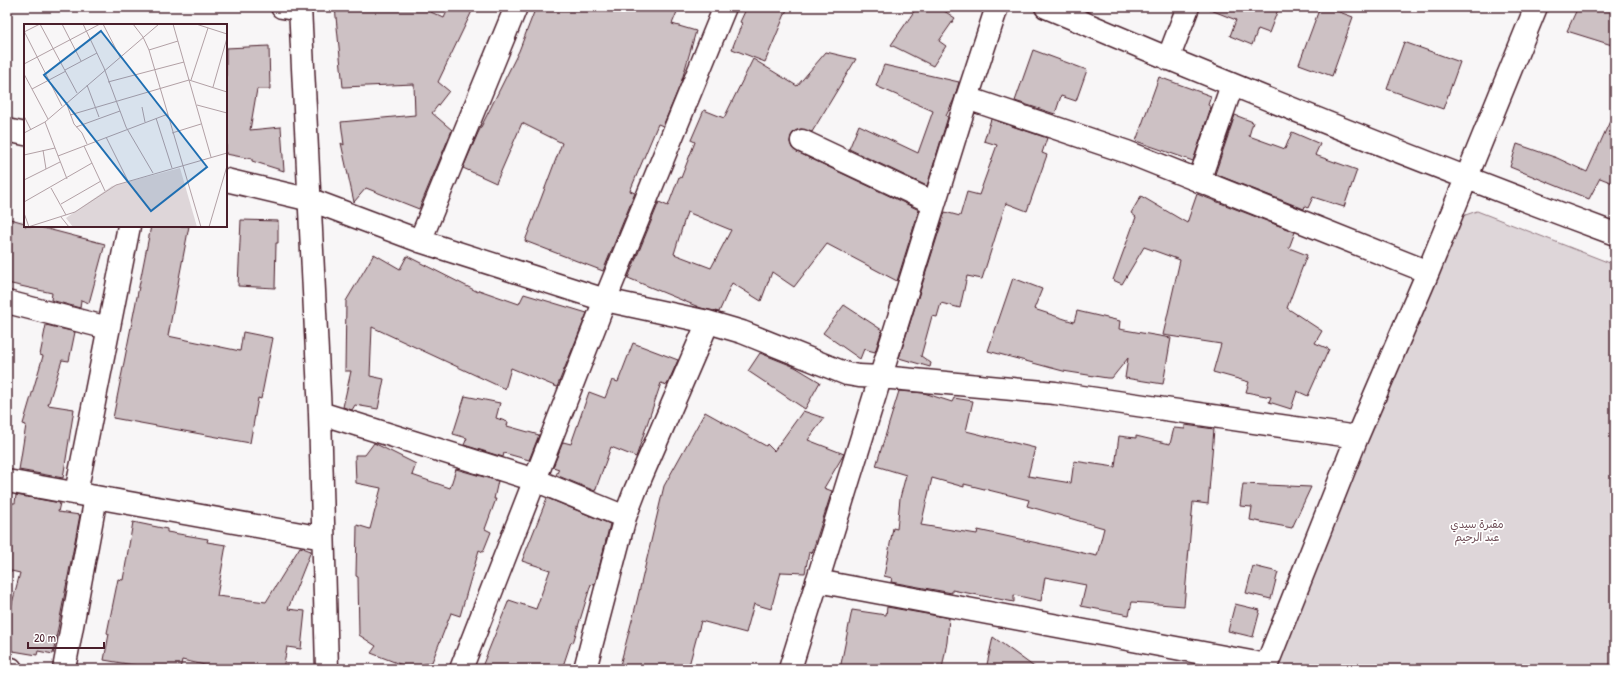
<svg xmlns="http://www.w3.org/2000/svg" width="1622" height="676" font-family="'Patrick Hand','Playpen Sans Arabic',sans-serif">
  <rect width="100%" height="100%" fill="#f8f6f7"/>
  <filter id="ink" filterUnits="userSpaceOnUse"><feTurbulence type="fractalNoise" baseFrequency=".025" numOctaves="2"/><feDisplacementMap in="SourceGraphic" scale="8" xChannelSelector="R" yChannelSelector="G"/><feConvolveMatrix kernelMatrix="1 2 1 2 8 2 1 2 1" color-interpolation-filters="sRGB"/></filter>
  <g filter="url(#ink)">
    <!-- green -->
    <path fill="#ded6d9" stroke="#947a82" d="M 1477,211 L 1615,265 L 1615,669 L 1274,669 L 1451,220 Z"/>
    <!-- building -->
    <path fill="#cdc1c4" stroke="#4a1f2b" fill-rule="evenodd" d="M 335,7 L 420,7 L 444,18 L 449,7 L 474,7 L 438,82 L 449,91 L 432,113 L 452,130 L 419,209 L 366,188 L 354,202 L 341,143 L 344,145 L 341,122 L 415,115 L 414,84 L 343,87 Z
      M 536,7 L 679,7 L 672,24 L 696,31 L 681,83 L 663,126 L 658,124 L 630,191 L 635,193 L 603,271 L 525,241 L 562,143 L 522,123 L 496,183 L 463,168 L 478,133 L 519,51 Z
      M 747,7 L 788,7 L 765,62 L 732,49 L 742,23 L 740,22 Z
      M 917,7 L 938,7 L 955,18 L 939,41 L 946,46 L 933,66 L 891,45 Z
      M 1206,7 L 1279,7 L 1269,33 L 1258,29 L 1252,45 L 1230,36 L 1236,20 L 1206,8 Z
      M 1320,7 L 1326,7 L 1353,17 L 1332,76 L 1299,64 Z
      M 1578,7 L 1615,7 L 1615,46 L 1567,31 Z
      M 1404,42 L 1460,62 L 1443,109 L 1387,89 Z
      M 269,46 L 270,89 L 257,89 L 250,130 L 281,127 L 284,171 L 252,161 L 252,159 L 226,154 L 226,48 Z
      M 1033,50 L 1087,70 L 1076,101 L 1061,96 L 1055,114 L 1015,101 Z
      M 826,52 L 856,59 L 812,132 L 801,129 L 795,131 L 791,136 L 790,142 L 792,148 L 797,152 L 919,210 L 897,281 L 827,244 L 794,287 L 772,272 L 761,301 L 732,283 L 719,312 L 701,308 L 628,278 L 659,202 L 668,206 L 679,177 L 681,178 L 695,142 L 691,140 L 704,110 L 724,118 L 753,59 L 797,86 ZM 687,212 L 731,230 L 711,268 L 674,254 Z
      M 884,65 L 959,82 L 954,99 L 946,116 L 948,117 L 927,186 L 849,149 L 859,125 L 918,153 L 933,111 L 876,86 Z
      M 1159,77 L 1211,96 L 1208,105 L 1211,107 L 1193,161 L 1136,141 Z
      M 1615,110 L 1615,184 L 1600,178 L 1589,199 L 1510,167 L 1517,144 L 1557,158 L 1587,172 Z
      M 1235,115 L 1253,122 L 1249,136 L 1285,149 L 1292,132 L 1320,144 L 1315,155 L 1357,170 L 1344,207 L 1313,197 L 1308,208 L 1305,206 L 1304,209 L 1215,174 Z
      M 991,119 L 1047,138 L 1042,153 L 1047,155 L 1027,211 L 1006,203 L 982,279 L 967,276 L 960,308 L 941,303 L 937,317 L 932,316 L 921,356 L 931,363 L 930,367 L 899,358 L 945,212 L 960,216 L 967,192 L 979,195 L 997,145 L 984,141 Z
      M 1197,194 L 1295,232 L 1289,248 L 1307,255 L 1287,308 L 1322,331 L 1315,343 L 1329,349 L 1308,396 L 1297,391 L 1291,409 L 1269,402 L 1271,397 L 1246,392 L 1249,382 L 1213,372 L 1221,344 L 1163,335 L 1180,260 L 1144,247 L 1122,284 L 1113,280 L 1136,217 L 1131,213 L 1141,196 L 1187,223 Z
      M 7,218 L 25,223 L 25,226 L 36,226 L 105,244 L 89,303 L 81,300 L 80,308 L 51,300 L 52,293 L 7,283 Z
      M 241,220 L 278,221 L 278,243 L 276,243 L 275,288 L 238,286 Z
      M 151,226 L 189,226 L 168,336 L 240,351 L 243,332 L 273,338 L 261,399 L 258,398 L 250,443 L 113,418 Z
      M 374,254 L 400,269 L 407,256 L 478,292 L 479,290 L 519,304 L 524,294 L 587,313 L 557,387 L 511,368 L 505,389 L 372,327 L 370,376 L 384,379 L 378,409 L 355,405 L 352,410 L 343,407 L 351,371 L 345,371 L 346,301 Z
      M 1013,278 L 1042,289 L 1034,309 L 1074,322 L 1077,311 L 1120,321 L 1119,329 L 1171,338 L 1163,384 L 1125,378 L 1128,358 L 1112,378 L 1107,378 L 1063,371 L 988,351 Z
      M 844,305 L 882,330 L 875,352 L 864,349 L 860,359 L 823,333 Z
      M 46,325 L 75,332 L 69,361 L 62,360 L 48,405 L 74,409 L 63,478 L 19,470 L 26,425 L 23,424 L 43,356 L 40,355 Z
      M 633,343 L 678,360 L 667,385 L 661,383 L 636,457 L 611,447 L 595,491 L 556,475 L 559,469 L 553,467 L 563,442 L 571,444 L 589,392 L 605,398 L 612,380 L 618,382 Z
      M 760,353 L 795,367 L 820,382 L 805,409 L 748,371 Z
      M 899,391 L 924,393 L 952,402 L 954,398 L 973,401 L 966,431 L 1035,448 L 1028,476 L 1071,483 L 1074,461 L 1115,467 L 1119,436 L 1136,438 L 1136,436 L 1170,444 L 1174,428 L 1185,429 L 1185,425 L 1214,429 L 1208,504 L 1193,502 L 1184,606 L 1132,602 L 1129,615 L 1081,606 L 1086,585 L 1045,577 L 1041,601 L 1014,595 L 1014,602 L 952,590 L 952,593 L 891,582 L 892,578 L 884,576 L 893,528 L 897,529 L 900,498 L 906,475 L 876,466 ZM 932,478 L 964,487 L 964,484 L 1029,500 L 1027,506 L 1104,528 L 1097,556 L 978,530 L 977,534 L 921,525 Z
      M 465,396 L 500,403 L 496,418 L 508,422 L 507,426 L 539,435 L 529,460 L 504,453 L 503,457 L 464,445 L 467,438 L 453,434 Z
      M 803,411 L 824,418 L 808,440 L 844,454 L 824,488 L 832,491 L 812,553 L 809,552 L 805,573 L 781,572 L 771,609 L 754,604 L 746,633 L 701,621 L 688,669 L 619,669 L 636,605 L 664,486 L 705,412 L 766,446 L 767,444 L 774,451 Z
      M 374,443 L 416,464 L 412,475 L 450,488 L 456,469 L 498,481 L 494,499 L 496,499 L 485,529 L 491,532 L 483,552 L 479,550 L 460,616 L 451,613 L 432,662 L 410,668 L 371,653 L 376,646 L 359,635 L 358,577 L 356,576 L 357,525 L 370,529 L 381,488 L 356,483 L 355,455 L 365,455 Z
      M 1243,484 L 1311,487 L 1292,528 L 1250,520 L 1252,507 L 1240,506 Z
      M 16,495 L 60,503 L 58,512 L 80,515 L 53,654 L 38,651 L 37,655 L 7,650 L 7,631 L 10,611 L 20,573 L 7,570 L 7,527 L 12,503 L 15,503 Z
      M 547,498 L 610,524 L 596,580 L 594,585 L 591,584 L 573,643 L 571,642 L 562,669 L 481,669 L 509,600 L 536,609 L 550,570 L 522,561 Z
      M 133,522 L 167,529 L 167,532 L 208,539 L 207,542 L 226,545 L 217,596 L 266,602 L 300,547 L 311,551 L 288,609 L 305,611 L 301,649 L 287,647 L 283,669 L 223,669 L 182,660 L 180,669 L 157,669 L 104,660 L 109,634 L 107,633 L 118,579 L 123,580 Z
      M 1253,566 L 1278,572 L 1271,599 L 1246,593 Z
      M 1235,604 L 1260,610 L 1253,637 L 1228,631 Z
      M 887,607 L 949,618 L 947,642 L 942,669 L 840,669 L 852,610 L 886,615 Z
      M 993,637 L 1037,669 L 986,669 Z"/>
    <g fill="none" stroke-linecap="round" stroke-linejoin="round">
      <defs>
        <path id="minor" d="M 282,7 L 300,10
          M 300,7 L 320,413 L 327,669
          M 1046,7 C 1234,87 1424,163 1615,234
          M 1168,59 L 1188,7
          M 967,98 L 1127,152 L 1428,272
          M 7,130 L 25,134
          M 802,141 L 934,203
          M 226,180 L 311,200 L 420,241 L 605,300 L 708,322 L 742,332 L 847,374 L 859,376 L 881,377 L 1055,393 L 1357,437
          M 1199,181 L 1232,85
          M 420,241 L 516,7
          M 7,302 L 108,328
          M 320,413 L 535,480 L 625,517
          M 7,481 L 323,538
          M 76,493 L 129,226
          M 817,581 L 1267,665
          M 7,668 L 11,669
          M 64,669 L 96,497
          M 461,669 L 605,300 L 725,7
          M 585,669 L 616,551 L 625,517 L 635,491 L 708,322
          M 790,669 L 967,98 L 997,7
          M 1265,669 L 1357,437 L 1428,272 L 1536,7"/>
      </defs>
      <!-- minor casing -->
      <use href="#minor" stroke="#4a1f2b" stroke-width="25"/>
      <!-- minor -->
      <use href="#minor" stroke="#fff" stroke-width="22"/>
    </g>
  </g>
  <g text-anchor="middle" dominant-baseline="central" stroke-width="3.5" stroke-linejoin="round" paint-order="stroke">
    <!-- park labels -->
    <g font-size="11" fill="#6f4d56" stroke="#fff">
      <text x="1477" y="524">مقبرة سيدي<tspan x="1477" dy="13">عبد الرحيم</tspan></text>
    </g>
  </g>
  <!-- overview -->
  <g transform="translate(24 24)">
    <rect width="203" height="203" fill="#f8f6f7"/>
    <path d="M 156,144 L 173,203 L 49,203 L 42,194 L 88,162 Z" fill="#ded6d9"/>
    <path fill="none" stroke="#b2a0a5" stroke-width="1" d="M 38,0 L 57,37M 59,0 L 80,44 L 102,103 L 129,149M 79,0 L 96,33M 109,0 L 119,13 L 125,26 L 177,203M 149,0 L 187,133M 172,0 L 203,10M 0,7 L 38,82M 0,8 L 16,0 L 53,69M 125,26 L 154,17M 0,40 L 76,0M 41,46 L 73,29M 0,50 L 24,95M 167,56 L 184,4M 84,58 L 160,38M 63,61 L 75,93M 189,63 L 203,14M 8,65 L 42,47M 42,78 L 50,100 L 58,109 L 63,120M 173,81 L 203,89M 118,83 L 121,98M 46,91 L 165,56 L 203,68M 0,92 L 7,106M 132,94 L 148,144M 21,98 L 43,155M 52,103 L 96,87M 0,109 L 21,98 L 135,0M 148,109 L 177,100M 82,113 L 104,157M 60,122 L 81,167M 0,131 L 31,124M 34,132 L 144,90M 22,145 L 36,138M 0,156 L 22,145 L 19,126M 27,164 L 42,191M 0,178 L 68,139M 37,180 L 77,157M 0,189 L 5,203M 37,193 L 45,203M 4,203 L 51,188 L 92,161 L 203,129M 185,203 L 203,142"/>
    <path fill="#1f6fb2" fill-opacity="0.15" stroke="#1f6fb2" stroke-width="2" d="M 77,7 L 183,143 L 127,187 L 20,51 Z"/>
    <rect width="203" height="203" fill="none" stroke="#4a1f2b" stroke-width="2"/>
  </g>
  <!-- margin -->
  <rect width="1622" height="676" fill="none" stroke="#fff" stroke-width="24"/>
  <rect x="12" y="12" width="1598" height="652" fill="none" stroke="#4a1f2b" stroke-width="1.5" filter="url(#ink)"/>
  <!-- scale -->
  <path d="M28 642v6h76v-6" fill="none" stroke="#4a1f2b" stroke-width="2"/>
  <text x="34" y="642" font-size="12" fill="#4a1f2b" stroke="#ffffff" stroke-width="3" paint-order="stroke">20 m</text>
</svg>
